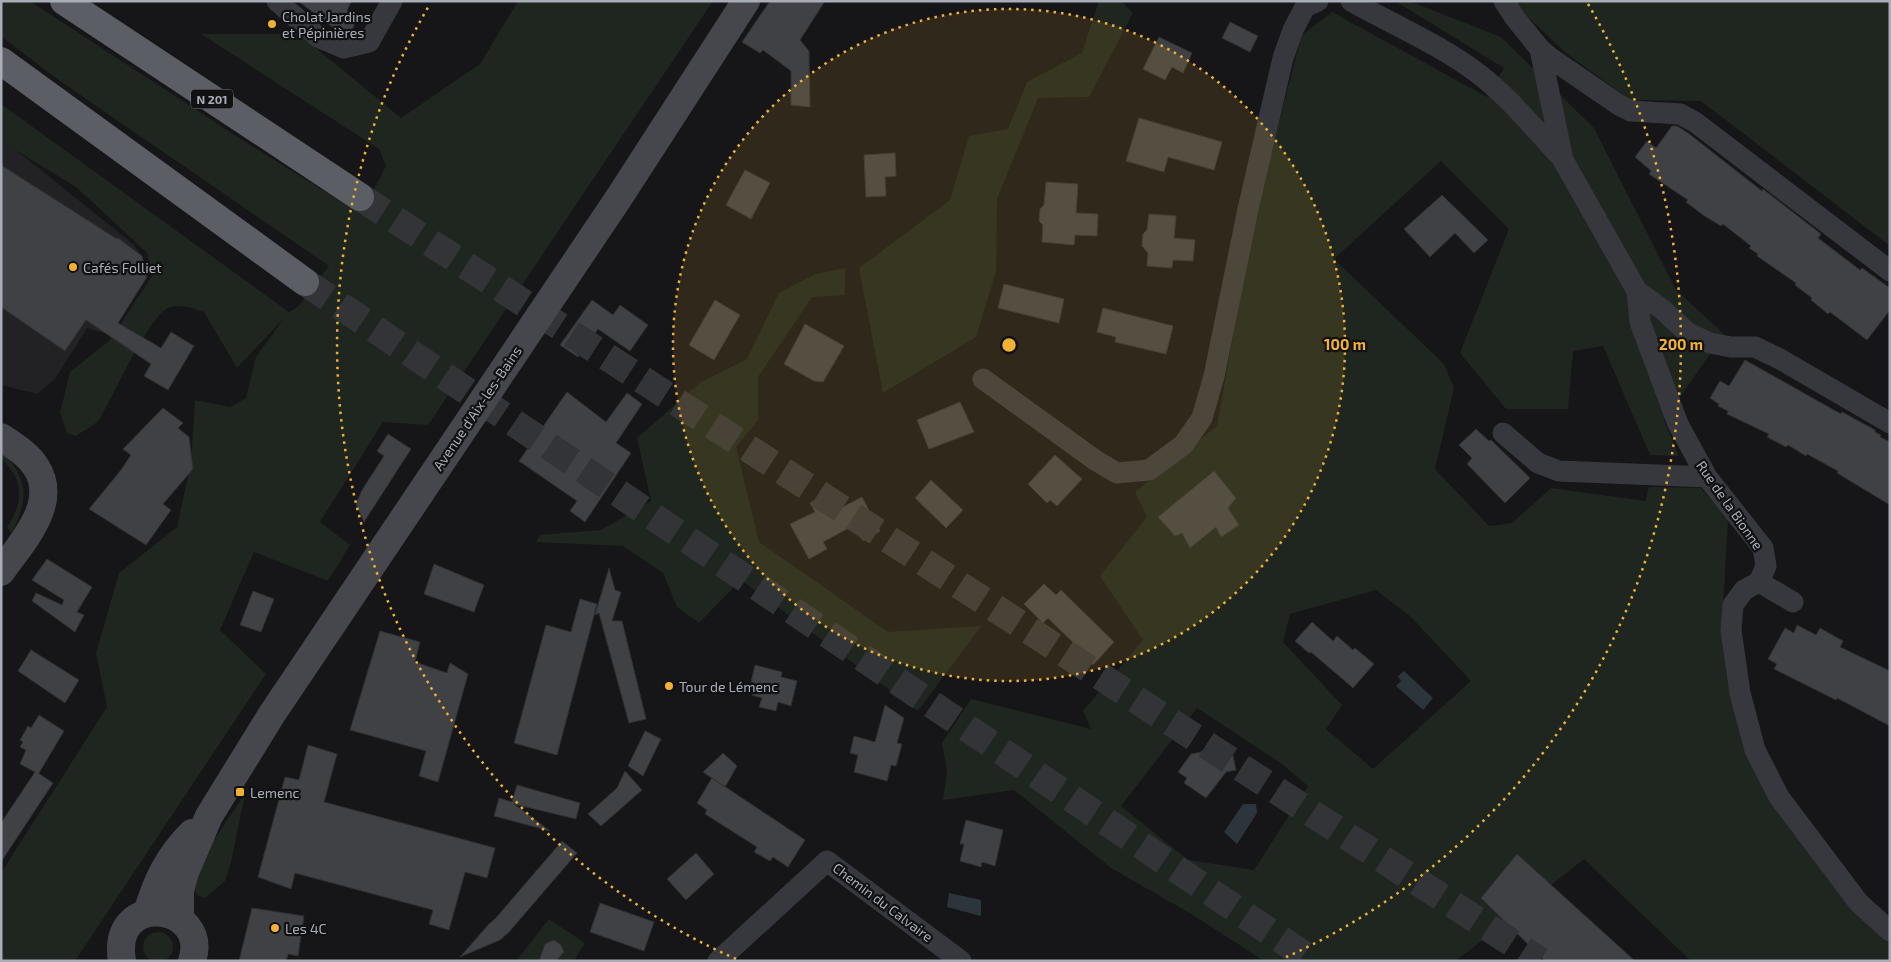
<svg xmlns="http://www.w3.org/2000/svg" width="1891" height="962" font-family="'Exo 2',sans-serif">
  <rect width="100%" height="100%" fill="#161618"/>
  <!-- built -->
  <path fill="#222225" d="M 1,138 L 133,244 L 142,256 L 147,277 L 110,335 L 87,328 L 55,379 L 37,394 L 1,385 Z"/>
  <!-- green -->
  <path fill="#1e261f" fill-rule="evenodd" d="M 1,1 L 30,1 L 233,134 L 361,214 L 386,166 L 379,149 L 201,34 L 299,34 L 401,118 L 480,64 L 518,1 L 713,1 L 428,425 L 383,422 L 320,522 L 350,545 L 328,581 L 254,552 L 220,630 L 266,674 L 75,961 L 1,961 L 1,873 L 107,707 L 96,653 L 119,573 L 177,527 L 191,463 L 195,400 L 230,407 L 246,398 L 256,357 L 285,317 L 237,368 L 204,312 C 194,309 181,304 170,307 C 150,313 113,397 100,418 C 96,425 83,431 76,436 L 67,433 L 60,413 L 70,372 L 110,340 L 152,276 L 147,253 L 112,220 L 76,187 L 1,141 L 1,104 L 289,312 L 298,307 L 329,266 L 57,79 L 1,36 Z
    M 1097,1 L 1121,1 L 1133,13 L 1089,97 L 1038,98 L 997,199 L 996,271 L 976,337 L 883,393 L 859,268 L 950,200 L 969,136 L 1008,129 L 1027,82 L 1082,53 L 1098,3 Z
    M 1395,1 L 1409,1 L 1501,37 L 1594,128 L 1676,290 L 1724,334 L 1664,420 L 1679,456 L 1650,455 L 1603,346 L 1573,351 L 1568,409 L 1506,409 L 1460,353 L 1509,229 L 1441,161 L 1334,259 L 1444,364 L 1454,388 L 1435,469 L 1489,526 L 1512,523 L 1551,488 L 1645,501 L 1649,487 L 1701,488 L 1728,519 L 1722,624 L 1743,738 L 1890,938 L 1890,961 L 1691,961 L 1584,859 L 1456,961 L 1264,961 L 1193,915 L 1111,868 L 1014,790 L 943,800 L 947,771 L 942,743 L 971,699 L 1091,729 L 1083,711 L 1143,640 L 1100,576 L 1147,517 L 1135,492 L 1217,426 L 1256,207 L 1302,35 L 1332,12 L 1487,97 L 1504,68 ZM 1376,590 L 1411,617 L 1471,681 L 1373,769 L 1326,729 L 1342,705 L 1283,642 L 1290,614 ZM 1197,708 L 1282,764 L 1308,786 L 1254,870 L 1188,860 L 1121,806 Z
    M 1511,1 L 1890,1 L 1890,246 L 1701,101 L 1630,100 L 1566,53 Z
    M 845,268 L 845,295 L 812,297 L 758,377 L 758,420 L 736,447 L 759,542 L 888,632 L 981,626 L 918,711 L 741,580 L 699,623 L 677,607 L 663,573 L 623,546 L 536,542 L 540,535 L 601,530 L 651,501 L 637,438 L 701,382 L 747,359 L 779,293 L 816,274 Z
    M 1,450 C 29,480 29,497 12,533 L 7,527 C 18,512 24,492 14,474 C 8,464 1,462 1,450 Z
    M 245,794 L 231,862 L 225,881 L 205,898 L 198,896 L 194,890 C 199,855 226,823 245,794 Z
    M 549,919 L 585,943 L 574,961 L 516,961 Z
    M143 947a15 15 0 1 1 30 0a15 15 0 1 1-30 0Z"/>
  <!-- water -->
  <path fill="#2c353c" d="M 1404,671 L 1433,698 L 1423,710 L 1396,686 L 1401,681 L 1398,676 Z
    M 1243,804 L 1256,804 L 1257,813 L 1237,844 L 1224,832 Z
    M 949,893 L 981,900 L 981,916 L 947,907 Z"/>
  <!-- building -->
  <path fill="#404145" stroke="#303034" d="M 298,1 L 352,1 L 347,10 L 357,17 L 351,33 L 348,34 L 334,28 Z
    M 770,1 L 825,1 L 800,40 L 809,51 L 810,107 L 791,105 L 791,71 L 763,50 L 760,53 L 742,42 Z
    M 1230,22 L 1258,36 L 1250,52 L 1222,38 Z
    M 1159,37 L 1192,53 L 1183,73 L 1172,67 L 1165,80 L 1143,69 Z
    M 1139,118 L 1222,142 L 1214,170 L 1168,157 L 1164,172 L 1126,161 Z
    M 1672,126 L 1677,126 L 1688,133 L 1762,191 L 1763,189 L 1821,234 L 1818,238 L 1860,270 L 1862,268 L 1890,288 L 1890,310 L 1867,340 L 1830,312 L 1828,314 L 1811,300 L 1812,298 L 1795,285 L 1796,283 L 1757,256 L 1758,254 L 1749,248 L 1751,246 L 1723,224 L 1721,226 L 1703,215 L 1686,202 L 1688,200 L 1649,174 L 1651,171 L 1635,157 L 1647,141 L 1656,148 Z
    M 895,153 L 896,176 L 885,177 L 886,196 L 866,197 L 864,155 Z
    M 1,165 L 117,239 L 118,238 L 142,256 L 147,277 L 118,323 L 161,348 L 171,332 L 194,346 L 168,390 L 144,376 L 151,364 L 86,320 L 65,351 L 1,307 Z
    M 745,170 L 770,183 L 751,219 L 726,205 Z
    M 1046,182 L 1078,184 L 1076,213 L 1098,214 L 1097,236 L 1075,235 L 1074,245 L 1042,242 L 1043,225 L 1039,221 L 1040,209 L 1044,205 Z
    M 1442,195 L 1488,240 L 1474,253 L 1455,233 L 1430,257 L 1404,229 Z
    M 1149,214 L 1176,216 L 1174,238 L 1195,240 L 1193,261 L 1173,260 L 1172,268 L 1147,266 L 1148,253 L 1142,246 L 1143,234 L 1147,230 Z
    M 1004,284 L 1064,299 L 1059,323 L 998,308 Z
    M 592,300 L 613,315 L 620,305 L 648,325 L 630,351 L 598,329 L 578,357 L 560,345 Z
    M 715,300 L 740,315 L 714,360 L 689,345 Z
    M 1103,308 L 1173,326 L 1166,354 L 1115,342 L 1116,337 L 1097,332 Z
    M 805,324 L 844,346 L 823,382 L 814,381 L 784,364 Z
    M 1745,360 L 1841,414 L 1842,412 L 1875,430 L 1875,432 L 1881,435 L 1880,437 L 1890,442 L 1890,505 L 1837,473 L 1838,471 L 1807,454 L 1806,456 L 1788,445 L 1786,447 L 1767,437 L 1769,434 L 1727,414 L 1728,411 L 1718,406 L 1719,404 L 1710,398 L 1720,381 L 1729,386 Z
    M 567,392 L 606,422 L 627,393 L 642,404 L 616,443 L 631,453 L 585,522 L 570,511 L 577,501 L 519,461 Z
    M 960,402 L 974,432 L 929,449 L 917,420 Z
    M 163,408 L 183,423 L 178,428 L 189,437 L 193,469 L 163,504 L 171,510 L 146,545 L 89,509 L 121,470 L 131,455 L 123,449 Z
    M 1476,429 L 1489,441 L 1491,440 L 1530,478 L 1505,503 L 1467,464 L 1472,458 L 1459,445 Z
    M 388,434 L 411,449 L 364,522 L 356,504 L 362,490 L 384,456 L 377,451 Z
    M 1055,455 L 1082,479 L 1057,506 L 1050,500 L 1047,503 L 1028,484 Z
    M 1214,471 L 1236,498 L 1228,508 L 1239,525 L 1221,537 L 1216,527 L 1190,548 L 1182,533 L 1175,536 L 1158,517 Z
    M 931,480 L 963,510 L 946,528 L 915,498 Z
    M 828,493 L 837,510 L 862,497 L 880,531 L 863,541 L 854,525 L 823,542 L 827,549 L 809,559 L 790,524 L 815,512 L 810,503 Z
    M 47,559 L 92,587 L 77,612 L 84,615 L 75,632 L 32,601 L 36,593 L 62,605 L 64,600 L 32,580 Z
    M 434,564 L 484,585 L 474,612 L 424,594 Z
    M 609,568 L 615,590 L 621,592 L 612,621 L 622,621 L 646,719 L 629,723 L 599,613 L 595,615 Z
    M 1044,584 L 1056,595 L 1061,590 L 1114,642 L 1093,665 L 1079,651 L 1081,650 L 1048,618 L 1043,623 L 1024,604 Z
    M 253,591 L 274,599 L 261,632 L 240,625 Z
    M 580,599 L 597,604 L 557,755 L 514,743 L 546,625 L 571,632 Z
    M 1312,622 L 1333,641 L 1337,636 L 1353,650 L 1355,648 L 1374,664 L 1353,688 L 1311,652 L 1309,653 L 1295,641 Z
    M 1797,625 L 1816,635 L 1820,628 L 1843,641 L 1840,647 L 1890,671 L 1890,726 L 1837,698 L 1836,700 L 1774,669 L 1777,664 L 1768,659 L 1785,628 L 1794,633 Z
    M 380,631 L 420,642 L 415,662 L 447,673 L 450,663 L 468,674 L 438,782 L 419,776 L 426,751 L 350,730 Z
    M 31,650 L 79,680 L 65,703 L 18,671 Z
    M 755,665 L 782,672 L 781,677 L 797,681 L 791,706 L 778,702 L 776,711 L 759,707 L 762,698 L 752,695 L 755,683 L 751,682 Z
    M 885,705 L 904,718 L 897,743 L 902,744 L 896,766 L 891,765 L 887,781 L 854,772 L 858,755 L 850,753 L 854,736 L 875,742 Z
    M 39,715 L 64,731 L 39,773 L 38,773 L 53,783 L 1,862 L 1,823 L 35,772 L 20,764 L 26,750 L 20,747 L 23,742 L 20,740 L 28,726 L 31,728 Z
    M 645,731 L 661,739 L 643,776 L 628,766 Z
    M 308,745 L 337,754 L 324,802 L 495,848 L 487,878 L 465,872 L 449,930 L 429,924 L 433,910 L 295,873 L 291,889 L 258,877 L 285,777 L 299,780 Z
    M 1231,746 L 1236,770 L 1226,772 L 1206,798 L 1184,783 L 1187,778 L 1178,772 L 1191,754 Z
    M 723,753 L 737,766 L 725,787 L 703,772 Z
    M 625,771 L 642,790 L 601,826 L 588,814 L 617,788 Z
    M 712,778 L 805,840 L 788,867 L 773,857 L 770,861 L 754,852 L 757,847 L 705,814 L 707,810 L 697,803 Z
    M 517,785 L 580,803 L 576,819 L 514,804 L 550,831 L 494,816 L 499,798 L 512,802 Z
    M 966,820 L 1003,830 L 995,866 L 982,862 L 981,867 L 960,861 L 964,844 L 960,844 Z
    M 562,841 L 577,853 L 509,932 L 500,940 L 460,957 L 489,924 L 495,919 Z
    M 696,853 L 714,874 L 686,900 L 667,879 Z
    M 1517,854 L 1635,961 L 1545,961 L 1481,898 Z
    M 600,903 L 654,922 L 644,951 L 590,932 Z
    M 252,908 L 304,916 L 298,956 L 288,954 L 286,961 L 239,961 Z
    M 554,940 L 561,945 L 564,952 L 556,961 L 539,961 L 545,944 Z"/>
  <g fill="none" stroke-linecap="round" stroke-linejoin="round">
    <!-- trunk-tunnel -->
    <path stroke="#333438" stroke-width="28" stroke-dasharray="28 14" stroke-linecap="butt" d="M 360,197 L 1540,961
      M 305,282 L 1313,961"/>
    <!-- minor -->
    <path stroke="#37383d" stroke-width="21" d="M 277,1 L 318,37 L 344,48 L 369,42 L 392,1
      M 1351,1 C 1392,24 1443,46 1480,75 C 1511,99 1536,131 1563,159
      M 1504,1 L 1515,18 L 1540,49 L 1563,160 L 1637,291 L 1640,322 L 1678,424 L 1707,477 L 1763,548 L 1766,566 L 1759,582 L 1744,590 L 1733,605 L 1731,630 L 1740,693 L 1755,750 L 1779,797 L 1859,903 L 1890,931
      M 1540,49 L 1552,59 L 1619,105 L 1631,111 L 1680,114 L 1695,122 L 1890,271
      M 1637,291 L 1662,309 L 1688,333 L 1710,343 L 1731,347 L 1755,347 L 1780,359 L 1890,423
      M 983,379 L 1095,460 L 1117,473 L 1149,470 L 1183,445 L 1202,418 L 1214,376 L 1248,209 L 1283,58 L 1293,30 L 1305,7 L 1318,1
      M 1503,433 L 1538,463 L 1559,471 L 1707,477
      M 1759,582 L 1793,602
      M 718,961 L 827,861 L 961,961"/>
    <!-- secondary -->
    <path stroke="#45474d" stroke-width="28" d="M 1,437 C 14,446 28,454 36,467 C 60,504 20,544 1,572
      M 147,913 C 157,880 168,857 192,833
      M 180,919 L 180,890 L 185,872 L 209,816 L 272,714 L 620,196 L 746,1
      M 122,961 C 110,889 211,904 192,961"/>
    <!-- trunk -->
    <path stroke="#5b5e65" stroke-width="28" d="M 64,1 L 360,197
      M 1,61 L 305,282"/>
  </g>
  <!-- distance rings -->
  <circle cx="1009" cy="345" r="336" fill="#f2b134" fill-opacity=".12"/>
  <g fill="none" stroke="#f2b134" stroke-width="2.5" stroke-dasharray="2.5 5">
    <circle cx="1009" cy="345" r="336"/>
    <path d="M736 959A672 672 0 0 1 430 4M1588 4A672 672 0 0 1 1282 959"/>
  </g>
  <!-- markers -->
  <g fill="#f2b134" stroke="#111113" stroke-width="2">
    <circle cx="272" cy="24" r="5"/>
    <circle cx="73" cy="267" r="5"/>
    <circle cx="669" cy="686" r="5"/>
    <rect x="235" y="787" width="10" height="10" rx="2.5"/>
    <circle cx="275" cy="928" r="5"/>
  </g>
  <g text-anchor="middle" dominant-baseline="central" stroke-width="4.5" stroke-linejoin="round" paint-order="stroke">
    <!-- shield labels -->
    <rect fill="#111113" stroke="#7b7e86" stroke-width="1" x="191" y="89.5" width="42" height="19" rx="4"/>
    <g font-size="12" font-weight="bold" fill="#a8adb8">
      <text x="212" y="99">N 201</text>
    </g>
    <!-- poi labels -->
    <g font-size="14" fill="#a8adb8" stroke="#111113" text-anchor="start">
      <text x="282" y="16">Cholat Jardins<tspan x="282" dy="16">et Pépinières</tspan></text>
      <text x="83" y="267">Cafés Folliet</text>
      <text x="679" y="686">Tour de Lémenc</text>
      <text x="250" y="792">Lemenc</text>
      <text x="285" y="928">Les 4C</text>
    </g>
    <!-- street labels -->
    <g font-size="14" fill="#a8adb8" stroke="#111113">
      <text transform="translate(477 408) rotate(-56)">Avenue d'Aix-les-Bains</text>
      <text transform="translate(1730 505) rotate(55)">Rue de la Bionne</text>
      <text transform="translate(883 902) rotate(37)">Chemin du Calvaire</text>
    </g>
  </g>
  <circle cx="1009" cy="345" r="8" fill="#f2b134" stroke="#111113" stroke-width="2.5"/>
  <g font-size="15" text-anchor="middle" font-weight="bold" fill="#f2b134" stroke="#111113" stroke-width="4.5" stroke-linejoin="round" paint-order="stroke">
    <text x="1345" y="350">100 m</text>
    <text x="1681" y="350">200 m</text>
  </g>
  <!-- border -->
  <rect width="1891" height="962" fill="none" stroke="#a8adb8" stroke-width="5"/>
</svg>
